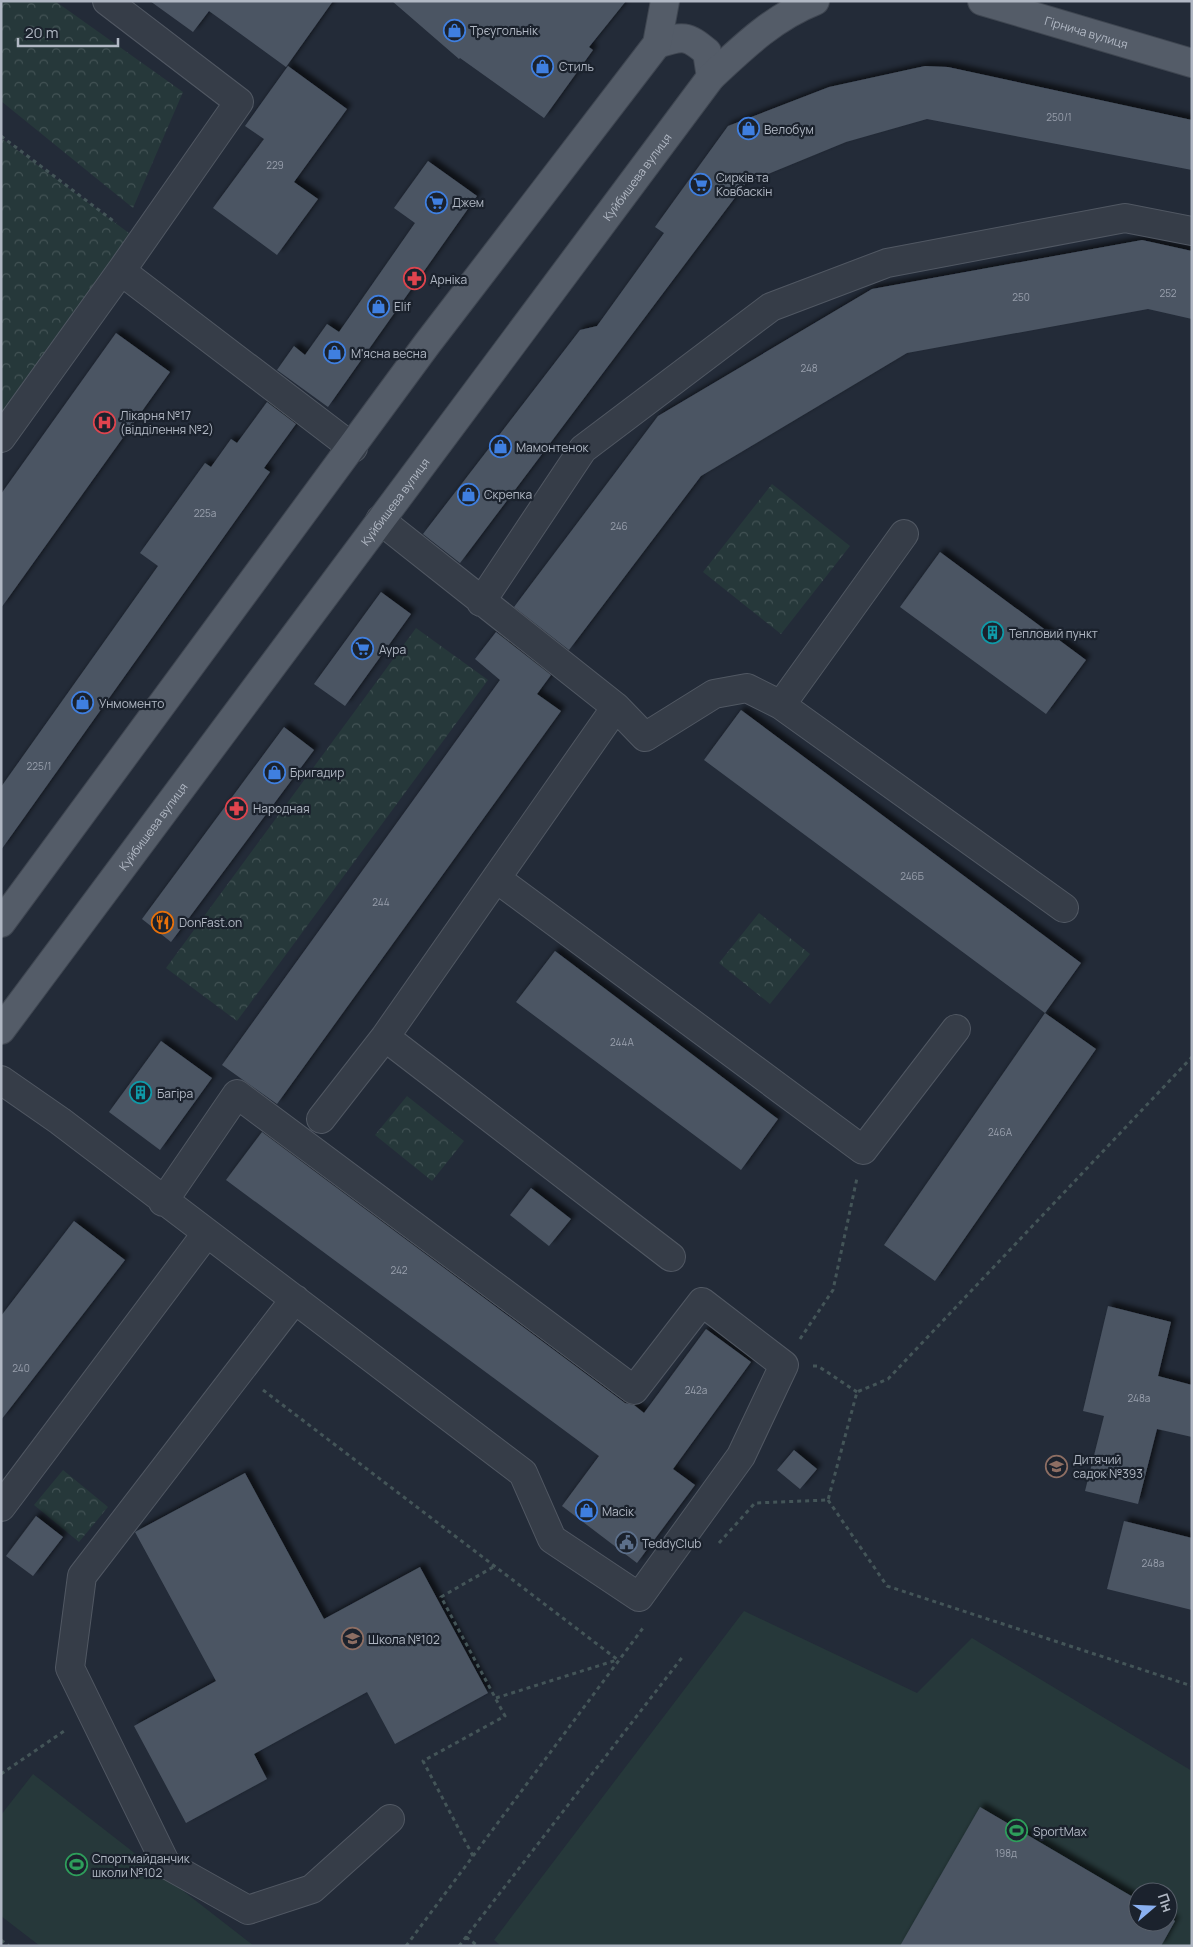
<svg xmlns="http://www.w3.org/2000/svg" width="1193" height="1947" font-family="Manrope,sans-serif">
  <defs>
    <pattern id="forest-crowns" width="20" height="18" patternUnits="userSpaceOnUse" patternTransform="scale(1.25)"><rect width="20" height="18" fill="#26383a"/><path d="M2 6a3 3 0 1 1 6 0M12 15a3 3 0 1 1 6 0" fill="none" stroke="#435355"/></pattern>
    <filter id="shadow"><feDropShadow dx="4.5" dy="-4.5" stdDeviation="2.5" flood-color="#0009"/></filter>
  </defs>
  <rect width="100%" height="100%" fill="#232b38"/>
  <!-- grass -->
  <path fill="#26383a" fill-rule="evenodd" d="M 744,1611 L 917,1693 L 972,1638 L 1192,1771 L 1192,1946 L 501,1946 L 494,1940 ZM 1138,1892 L 1168,1892 L 1168,1922 L 1138,1922 Z
    M 33,1774 L 254,1946 L 40,1946 L 1,1916 L 1,1815 Z"/>
  <!-- forest -->
  <path fill="url(#forest-crowns)" d="M 1,1 L 55,1 L 183,92 L 133,208 L 1,101 Z
    M 1,138 L 141,242 L 1,437 Z
    M 772,484 L 850,546 L 781,634 L 703,572 Z
    M 416,628 L 488,680 L 237,1021 L 166,968 Z
    M 759,913 L 810,954 L 770,1004 L 719,963 Z
    M 407,1096 L 464,1141 L 432,1181 L 375,1135 Z
    M 63,1470 L 108,1507 L 79,1542 L 34,1505 Z"/>
  <!-- building -->
  <path fill="#4b5563" filter="url(#shadow)" d="M 150,1 L 333,1 L 286,67 L 209,11 L 193,32 Z
    M 392,1 L 626,1 L 589,47 L 593,50 L 544,118 L 460,58 L 459,59 Z
    M 288,66 L 347,109 L 294,182 L 318,199 L 277,255 L 213,208 L 264,139 L 245,126 Z
    M 925,66 L 948,67 L 1192,120 L 1192,170 L 927,119 L 846,142 L 746,183 L 460,563 L 423,534 L 580,330 L 597,326 L 664,233 L 655,227 L 728,126 L 829,87 Z
    M 428,161 L 477,196 L 328,407 L 277,370 L 294,346 L 305,355 L 327,324 L 339,332 L 415,223 L 394,208 Z
    M 1142,240 L 1192,251 L 1192,319 L 1148,309 L 907,353 L 701,476 L 569,650 L 514,607 L 658,416 L 872,289 Z
    M 116,333 L 170,372 L 1,608 L 1,494 Z
    M 267,402 L 296,424 L 264,468 L 270,472 L 1,850 L 1,787 L 158,566 L 140,553 L 205,463 L 211,467 L 231,439 L 237,443 Z
    M 940,552 L 1086,660 L 1046,714 L 900,607 Z
    M 381,592 L 411,614 L 345,706 L 314,684 Z
    M 496,632 L 551,675 L 537,694 L 561,711 L 277,1104 L 222,1065 L 500,680 L 475,659 Z
    M 741,710 L 1081,963 L 1045,1013 L 704,760 Z
    M 284,727 L 314,750 L 171,942 L 142,919 Z
    M 555,951 L 778,1119 L 741,1170 L 516,1002 Z
    M 1045,1013 L 1096,1049 L 935,1281 L 884,1245 Z
    M 161,1041 L 212,1078 L 160,1150 L 109,1112 Z
    M 262,1132 L 625,1403 L 634,1405 L 644,1413 L 706,1329 L 751,1362 L 673,1469 L 695,1485 L 637,1563 L 562,1506 L 599,1456 L 226,1180 Z
    M 531,1188 L 571,1219 L 549,1246 L 510,1215 Z
    M 74,1221 L 125,1260 L 1,1420 L 1,1316 Z
    M 1108,1306 L 1171,1322 L 1158,1376 L 1192,1385 L 1192,1437 L 1157,1429 L 1138,1504 L 1085,1491 L 1104,1416 L 1083,1411 Z
    M 794,1450 L 817,1469 L 800,1489 L 777,1470 Z
    M 245,1473 L 324,1619 L 420,1567 L 488,1693 L 395,1744 L 367,1692 L 254,1754 L 267,1779 L 186,1823 L 134,1726 L 216,1681 L 135,1532 Z
    M 36,1516 L 63,1537 L 33,1576 L 6,1556 Z
    M 1124,1521 L 1192,1538 L 1192,1610 L 1107,1589 Z
    M 980,1807 L 1138,1900 L 1138,1922 L 1168,1922 L 1168,1917 L 1175,1921 L 1161,1946 L 900,1946 Z"/>
  <g fill="none" stroke-linecap="round" stroke-linejoin="round">
    <defs>
      <path id="minor" d="M 107,1 L 239,102 L 121,271
        M 1,438 L 121,271 L 353,448
        M 481,602 L 583,449 L 771,307 L 887,263 L 1125,218 L 1192,231
        M 781,705 L 904,534
        M 616,707 L 645,737 L 714,694 L 747,688 L 781,705 L 1064,908
        M 497,879 L 863,1150 L 956,1029
        M 385,1037 L 671,1257
        M 1,1080 L 60,1121 L 523,1473 L 552,1539 L 639,1597 L 741,1456 L 784,1365 L 702,1302 L 634,1390 L 237,1094 L 163,1202
        M 321,1119 L 385,1037 L 616,707 L 380,520
        M 295,1299 L 82,1576 L 70,1668 L 166,1864 L 248,1910 L 312,1889 L 390,1819
        M 1,1507 L 206,1234"/>
      <g id="major">
        <path id="s1" d="M 982,1 L 1192,63"/>
        <path d="M 657,44 C 682,36 686,34 707,52 L 711,77"/>
        <path d="M 1,923 L 427,344 L 657,44 L 665,1"/>
        <path id="s2" d="M 1,1030 L 711,77 C 743,47 774,17 815,1"/>
      </g>
    </defs>
    <!-- minor casing -->
    <use href="#minor" stroke="#515863" stroke-width="30"/>
    <!-- major casing -->
    <use href="#major" stroke="#3f4651" stroke-width="30"/>
    <!-- path -->
    <path stroke="#445558" stroke-width="3" stroke-dasharray="4 4" stroke-linecap="butt" d="M 1,136 L 116,223
      M 800,1339 L 833,1290 L 857,1178
      M 813,1366 L 818,1366 L 857,1392
      M 263,1390 L 618,1660
      M 828,1500 L 887,1586 L 1192,1686
      M 719,1543 L 755,1503 L 828,1500 L 857,1392 L 888,1379 L 1192,1057
      M 496,1698 L 617,1660
      M 1,1774 L 67,1729
      M 473,1856 L 423,1761 L 505,1716 L 441,1597 L 495,1566
      M 466,1937 L 478,1946
      M 1,1940 L 9,1946
      M 406,1946 L 643,1628
      M 459,1946 L 684,1655"/>
    <!-- minor -->
    <use href="#minor" stroke="#363d48" stroke-width="28"/>
    <!-- major -->
    <use href="#major" stroke="#545c68" stroke-width="28"/>
  </g>
  <!-- icons -->
  <defs>
    <symbol id="shop-ring" viewBox="-11 -11 22 22"><circle r="9.5" fill="#1b222d" stroke="#3f7fe0" stroke-width="1.5"/><path d="M-5-2.5h2.3a2.7 3.5 0 0 1 5.4 0H5L5.5 6h-11ZM-1.5-2.5h3a1.5 2.3 0 0 0-3 0Z" fill="#3f7fe0"/></symbol>
    <symbol id="supermarket-ring" viewBox="-11 -11 22 22"><circle r="9.5" fill="#1b222d" stroke="#3f7fe0" stroke-width="1.5"/><path d="M-6-5.5h2.5l.6 2H6L4.5 2H-2.5L-4.4-4H-6ZM-1.5 3.2a1.3 1.3 0 1 0 .1 0ZM3 3.2a1.3 1.3 0 1 0 .1 0Z" fill="#3f7fe0"/></symbol>
    <symbol id="pharmacy-ring" viewBox="-11 -11 22 22"><circle r="9.5" fill="#1b222d" stroke="#e0444e" stroke-width="1.5"/><path d="M-2-6h4v4h4v4h-4v4h-4v-4h-4v-4h4Z" fill="#e0444e"/></symbol>
    <symbol id="hospital-ring" viewBox="-11 -11 22 22"><circle r="9.5" fill="#1b222d" stroke="#e0444e" stroke-width="1.5"/><path d="M-5-5h3v3.5h4V-5h3V5h-3V1.5h-4V5h-3Z" fill="#e0444e"/></symbol>
    <symbol id="building-ring" viewBox="-11 -11 22 22"><circle r="9.5" fill="#1b222d" stroke="#0f9aa8" stroke-width="1.5"/><path d="M-4-6H4V6H1V3H-1V6H-4ZM-2.5-4.3h1.7v1.8h-1.7ZM.8-4.3h1.7v1.8H.8ZM-2.5-1h1.7V.8h-1.7ZM.8-1h1.7V.8H.8Z" fill="#0f9aa8"/></symbol>
    <symbol id="restaurant-ring" viewBox="-11 -11 22 22"><circle r="9.5" fill="#1b222d" stroke="#e8710a" stroke-width="1.5"/><path d="M-5-6h1v4h1v-4h1v4h1v-4h1v5L-1.5 .5V6h-2V.5L-5-1ZM5-6V6H3V1.5H1.5Q1.5-4 5-6Z" fill="#e8710a"/></symbol>
    <symbol id="school-ring" viewBox="-11 -11 22 22"><circle r="9.5" fill="#1b222d" stroke="#8d6e63" stroke-width="1.5"/><path d="M0-5L7-2L0 1L-7-2ZM-4 1L0 2.5L4 1V4Q0 6-4 4Z" fill="#8d6e63"/></symbol>
    <symbol id="civic-ring" viewBox="-11 -11 22 22"><circle r="9.5" fill="#1b222d" stroke="#5c6f8a" stroke-width="1.5"/><path d="M-.6-6.5H3V-4.5H.6V-3L4-1V1h2V6H-6V1h2V-1L-.6-3ZM-1.2 2.5V6h2.4V2.5Z" fill="#5c6f8a"/></symbol>
    <symbol id="stadium-ring" viewBox="-11 -11 22 22"><circle r="9.5" fill="#1b222d" stroke="#2e9e5b" stroke-width="1.5"/><path d="M0-5a6.5 5 0 1 0 0 10a6.5 5 0 1 0 0-10ZM-3.5-1.8h7v3.6h-7Z" fill="#2e9e5b"/></symbol>
  </defs>
  <g fill-rule="evenodd">
    <use href="#shop-ring" x="442" y="18" width="25" height="25"/>
    <use href="#shop-ring" x="530" y="54" width="25" height="25"/>
    <use href="#shop-ring" x="736" y="116" width="25" height="25"/>
    <use href="#supermarket-ring" x="688" y="172" width="25" height="25"/>
    <use href="#supermarket-ring" x="424" y="190" width="25" height="25"/>
    <use href="#pharmacy-ring" x="402" y="266" width="25" height="25"/>
    <use href="#shop-ring" x="366" y="294" width="25" height="25"/>
    <use href="#shop-ring" x="322" y="340" width="25" height="25"/>
    <use href="#hospital-ring" x="92" y="410" width="25" height="25"/>
    <use href="#shop-ring" x="488" y="434" width="25" height="25"/>
    <use href="#shop-ring" x="456" y="482" width="25" height="25"/>
    <use href="#building-ring" x="980" y="620" width="25" height="25"/>
    <use href="#supermarket-ring" x="350" y="636" width="25" height="25"/>
    <use href="#shop-ring" x="70" y="690" width="25" height="25"/>
    <use href="#shop-ring" x="262" y="760" width="25" height="25"/>
    <use href="#pharmacy-ring" x="224" y="796" width="25" height="25"/>
    <use href="#restaurant-ring" x="150" y="910" width="25" height="25"/>
    <use href="#building-ring" x="128" y="1080" width="25" height="25"/>
    <use href="#school-ring" x="1044" y="1454" width="25" height="25"/>
    <use href="#shop-ring" x="574" y="1498" width="25" height="25"/>
    <use href="#civic-ring" x="614" y="1530" width="25" height="25"/>
    <use href="#school-ring" x="340" y="1626" width="25" height="25"/>
    <use href="#stadium-ring" x="1004" y="1818" width="25" height="25"/>
    <use href="#stadium-ring" x="64" y="1852" width="25" height="25"/>
  </g>
  <g text-anchor="middle" dominant-baseline="central" stroke-width="4.5" stroke-linejoin="round" paint-order="stroke">
    <!-- number labels -->
    <g font-size="10" fill="#989fac">
      <text x="1059" y="117">250/1</text>
      <text x="275" y="165">229</text>
      <text x="1168" y="293">252</text>
      <text x="1021" y="297">250</text>
      <text x="809" y="368">248</text>
      <text x="205" y="513">225а</text>
      <text x="619" y="526">246</text>
      <text x="39" y="766">225/1</text>
      <text x="912" y="876">246Б</text>
      <text x="381" y="902">244</text>
      <text x="622" y="1042">244А</text>
      <text x="1000" y="1132">246А</text>
      <text x="399" y="1270">242</text>
      <text x="21" y="1368">240</text>
      <text x="696" y="1390">242а</text>
      <text x="1139" y="1398">248а</text>
      <text x="1153" y="1563">248а</text>
      <text x="1006" y="1853">198д</text>
    </g>
    <!-- poi labels -->
    <g font-size="12" fill="#b1b8c4" stroke="#1b222d" text-anchor="start">
      <text x="470" y="30">Трєугольнік</text>
      <text x="559" y="66">Стиль</text>
      <text x="764" y="129">Велобум</text>
      <text x="716" y="177">Сирків та<tspan x="716" dy="14">Ковбаскін</tspan></text>
      <text x="452" y="202">Джем</text>
      <text x="430" y="279">Арніка</text>
      <text x="394" y="306">Elif</text>
      <text x="351" y="353">М'ясна весна</text>
      <text x="120" y="415">Лікарня №17<tspan x="120" dy="14">(відділення №2)</tspan></text>
      <text x="516" y="447">Мамонтенок</text>
      <text x="484" y="494">Скрепка</text>
      <text x="1009" y="633">Тепловий пункт</text>
      <text x="379" y="649">Аура</text>
      <text x="99" y="703">Унмоменто</text>
      <text x="290" y="772">Бригадир</text>
      <text x="253" y="808">Народная</text>
      <text x="179" y="922">DonFast.on</text>
      <text x="157" y="1093">Багіра</text>
      <text x="1073" y="1459">Дитячий<tspan x="1073" dy="14">садок №393</tspan></text>
      <text x="602" y="1511">Масік</text>
      <text x="642" y="1543">TeddyClub</text>
      <text x="368" y="1639">Школа №102</text>
      <text x="1033" y="1831">SportMax</text>
      <text x="92" y="1858">Спортмайданчик<tspan x="92" dy="14">школи №102</tspan></text>
    </g>
    <!-- street labels -->
    <g font-size="12" fill="#b1b8c4" stroke="#1b222d">
      <text stroke="none"><textPath href="#s1" startOffset="109">Гірнича вулиця</textPath></text>
      <text stroke="none"><textPath href="#s2" startOffset="1064">Куйбишева вулиця</textPath></text>
      <text stroke="none"><textPath href="#s2" startOffset="659">Куйбишева вулиця</textPath></text>
      <text stroke="none"><textPath href="#s2" startOffset="254">Куйбишева вулиця</textPath></text>
    </g>
  </g>
  <!-- border -->
  <rect width="1193" height="1947" fill="none" stroke="#b1b8c4" stroke-width="5"/>
  <!-- north arrow -->
  <g transform="translate(1153 1907) rotate(71)"><circle r="24" fill="#1b222d" stroke="#575e69"/>
  <path d="M0-4L9 19L0 12L-9 19Z" fill="#8ab0f0"/>
  <text y="-8" font-size="14" font-weight="bold" text-anchor="middle" fill="#b1b8c4">Пн</text>
  </g>
  <!-- scale -->
  <path d="M18 38v8h100v-8" fill="none" stroke="#b1b8c4" stroke-width="2.5"/>
  <text x="25" y="38" font-size="15" fill="#b1b8c4" stroke="#1b222d" stroke-width="4" paint-order="stroke">20 m</text>
</svg>
